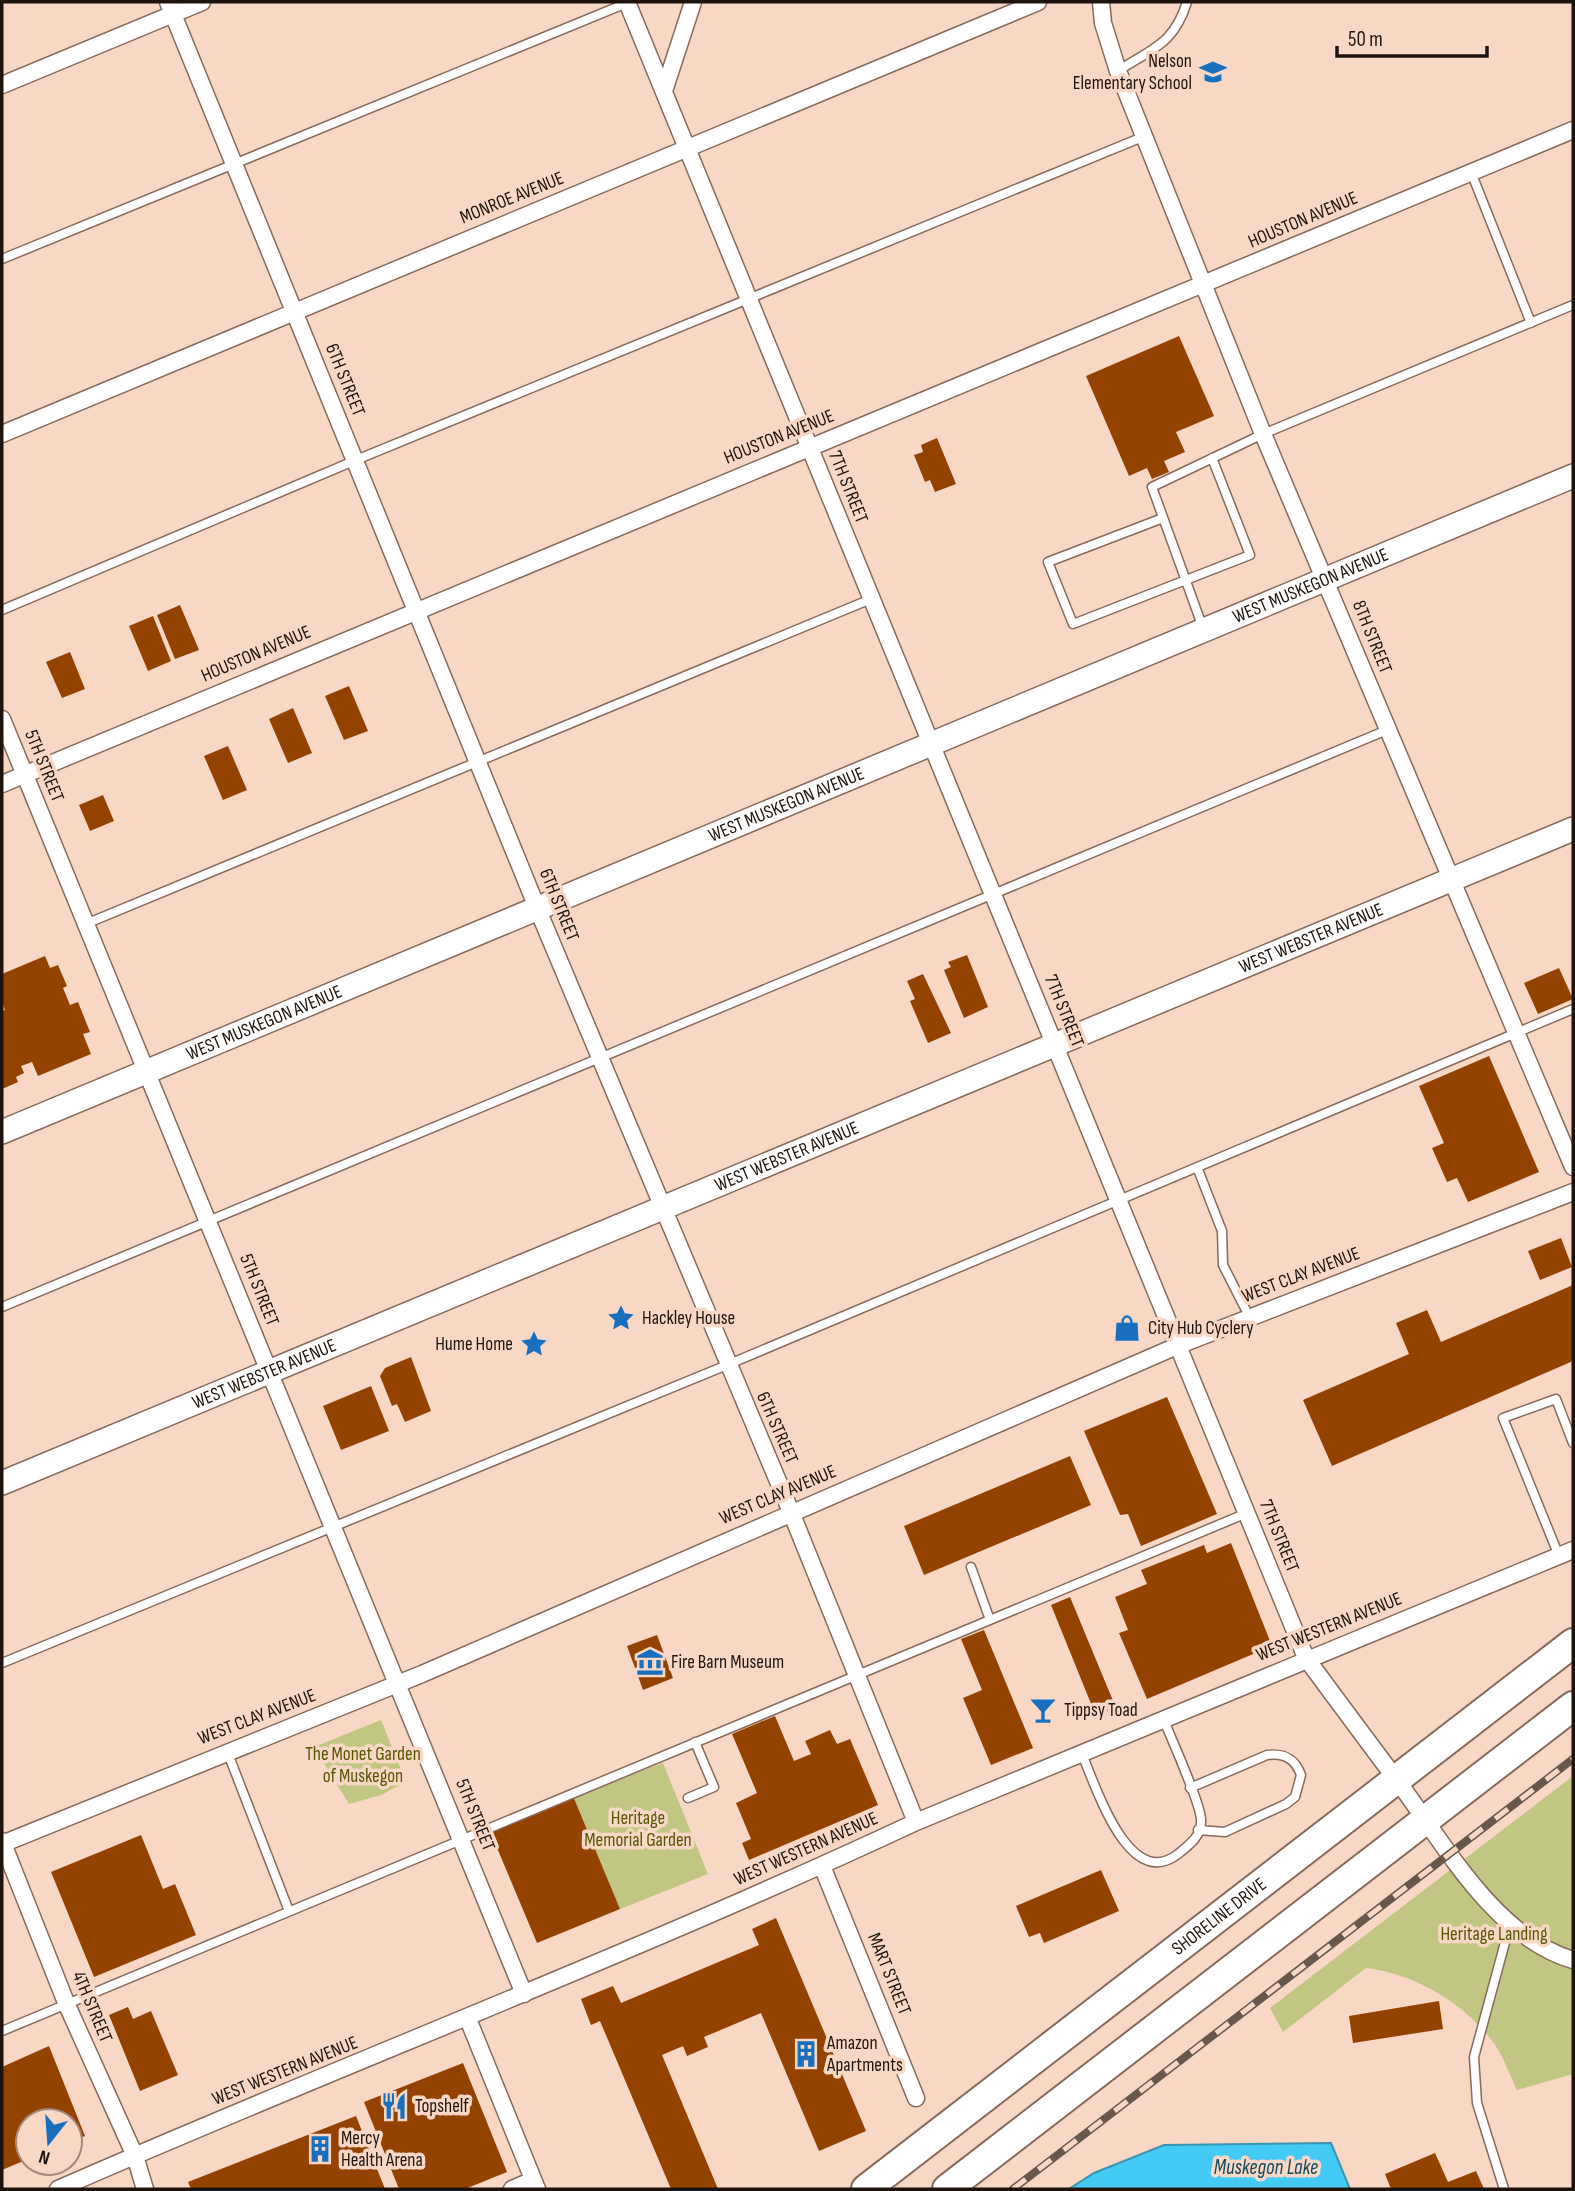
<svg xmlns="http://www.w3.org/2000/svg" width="1575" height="2191" font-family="'Sofia Sans Condensed',sans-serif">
  <rect width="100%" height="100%" fill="#f8d7c5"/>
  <!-- green -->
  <path fill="#c2c683" d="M 381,1720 L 406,1782 L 381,1795 L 349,1804 L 314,1747 Z
    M 663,1763 L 708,1874 L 620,1909 L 573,1796 Z
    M 1573,1776 L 1573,2074 L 1517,2090 C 1509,2074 1503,2055 1493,2042 C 1463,2002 1415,1974 1366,1968 L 1283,2032 L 1270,2008 Z"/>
  <!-- water -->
  <path fill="#44cbf5" stroke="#3994af" stroke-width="2" d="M 1331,2143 L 1350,2189 L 1069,2189 L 1094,2173 L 1164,2145 Z"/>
  <!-- building -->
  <path fill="#934200" d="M 1179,336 L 1214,416 L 1176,432 L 1185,452 L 1164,461 L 1169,472 L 1152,479 L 1147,468 L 1129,476 L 1086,376 Z
    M 937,438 L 956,484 L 935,492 L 930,480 L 925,482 L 914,455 L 923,452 L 921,445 Z
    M 180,605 L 199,650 L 175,659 L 157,615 Z
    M 153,616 L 171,661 L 148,671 L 129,626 Z
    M 70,652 L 85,689 L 62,698 L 46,662 Z
    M 349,686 L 368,731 L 344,740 L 325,696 Z
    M 293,708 L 312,753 L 288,763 L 269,719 Z
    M 228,746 L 247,790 L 223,800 L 204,756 Z
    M 103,795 L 114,821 L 90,831 L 79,805 Z
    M 967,955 L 988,1007 L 964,1018 L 944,970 L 951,967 L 948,962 Z
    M 45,956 L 50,968 L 58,965 L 67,986 L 63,988 L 70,1005 L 78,1002 L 90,1032 L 83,1034 L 91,1054 L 38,1076 L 32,1062 L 21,1066 L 24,1073 L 16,1077 L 18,1082 L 2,1089 L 2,1011 L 5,1010 L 2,1002 L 2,974 Z
    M 1559,968 L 1573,999 L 1538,1014 L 1524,983 Z
    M 923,974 L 951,1033 L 928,1043 L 910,1001 L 915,999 L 907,981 Z
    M 1489,1056 L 1539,1172 L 1468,1202 L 1457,1178 L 1447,1182 L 1432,1148 L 1444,1143 L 1419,1086 Z
    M 1561,1238 L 1572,1267 L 1540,1280 L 1528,1251 Z
    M 1573,1285 L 1573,1361 L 1332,1466 L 1303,1400 L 1409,1354 L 1396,1323 L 1427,1310 L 1441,1342 Z
    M 411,1357 L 431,1411 L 405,1422 L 397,1404 L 392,1406 L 380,1376 L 385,1368 Z
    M 371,1386 L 389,1431 L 341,1450 L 323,1406 Z
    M 1167,1397 L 1217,1514 L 1141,1546 L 1128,1514 L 1120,1515 L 1084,1431 Z
    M 1070,1456 L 1091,1505 L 924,1575 L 904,1526 Z
    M 1231,1543 L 1272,1646 L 1147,1699 L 1119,1633 L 1128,1630 L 1115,1597 L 1147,1584 L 1141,1570 L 1204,1545 L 1207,1553 Z
    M 1070,1597 L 1116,1708 L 1096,1716 L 1051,1605 Z
    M 984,1630 L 1033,1748 L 991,1765 L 963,1698 L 982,1690 L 961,1639 Z
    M 657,1635 L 673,1678 L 643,1690 L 627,1646 Z
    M 775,1716 L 794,1761 L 811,1754 L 805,1741 L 830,1730 L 837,1744 L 850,1739 L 878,1805 L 749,1860 L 742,1843 L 751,1839 L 736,1803 L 757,1793 L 732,1734 Z
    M 573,1796 L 620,1909 L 537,1943 L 490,1831 Z
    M 141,1835 L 163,1889 L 175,1884 L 196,1935 L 94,1977 L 51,1872 Z
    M 1101,1870 L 1119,1911 L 1044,1943 L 1040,1933 L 1029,1937 L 1016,1906 Z
    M 776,1918 L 866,2131 L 819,2151 L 761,2013 L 704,2037 L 708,2047 L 687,2056 L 683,2046 L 662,2055 L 718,2189 L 671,2189 L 600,2021 L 591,2025 L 581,1999 L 613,1986 L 621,2003 L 759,1945 L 752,1929 Z
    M 1439,2001 L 1443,2029 L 1353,2043 L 1349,2016 Z
    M 128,2007 L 133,2019 L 151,2011 L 178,2075 L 140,2091 L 109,2015 Z
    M 49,2046 L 85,2136 L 70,2142 L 70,2121 L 28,2121 L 28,2159 L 2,2170 L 2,2067 Z
    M 463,2063 L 507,2172 L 465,2189 L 399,2189 L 364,2102 Z
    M 356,2116 L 385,2189 L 191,2189 L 188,2182 Z
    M 1435,2153 L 1448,2182 L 1476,2171 L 1484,2189 L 1391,2189 L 1385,2174 Z"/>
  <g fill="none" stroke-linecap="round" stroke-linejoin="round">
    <defs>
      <path id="service" d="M 1118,71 C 1153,48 1174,44 1187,2
        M 1471,172 L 1531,323
        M 2,259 L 627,3
        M 1163,518 L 1048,562 L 1073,624 L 1250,555 L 1212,458
        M 2,610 L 356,460 L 1145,136
        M 1203,628 L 1152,487 L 1263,434 L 1573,305
        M 88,923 L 871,599
        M 1197,1167 L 1222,1231 L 1223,1265 L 1250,1318
        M 2,1307 L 1387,730
        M 1559,1556 L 1503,1418 L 1556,1399 L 1573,1443
        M 971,1567 L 990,1620
        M 2,1663 L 727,1365 L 1573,1009
        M 227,1751 L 289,1911
        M 1081,1752 C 1095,1783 1128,1893 1178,1854 C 1189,1845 1202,1836 1201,1820 C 1201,1804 1171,1738 1163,1718
        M 1190,1788 L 1267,1755 C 1284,1753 1295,1758 1301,1775 L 1295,1797 L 1286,1804 L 1225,1832 L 1198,1830
        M 688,1798 L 714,1787 L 695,1742
        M 2,2031 L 1247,1513
        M 1504,2189 L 1477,2103 L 1474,2057 L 1510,1924"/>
      <path id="minor" d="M 168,2 L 538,910 L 791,1512 L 916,1822
        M 627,2 L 1306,1658 C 1337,1700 1368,1742 1399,1783 C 1445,1845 1495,1937 1573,1960
        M 1101,2 L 1103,23 L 1118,71 L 1263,434 L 1573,1167
        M 2,85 L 202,2
        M 664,91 L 693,2
        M 2,434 L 1038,2
        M 2,719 L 524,1994
        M 2,784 L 1573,130
        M 2,1841 L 67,2005 L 135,2156 L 145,2189
        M 2,1844 L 422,1674 L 1177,1346 L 1573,1192
        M 822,1866 L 916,2098
        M 468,2019 L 537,2189
        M 58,2189 C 343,2064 634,1954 916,1822 L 1573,1550
        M 512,2189 L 533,2180"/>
      <g id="secondary">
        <path id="s1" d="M 2,1132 L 1573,476"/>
        <path id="s2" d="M 2,1483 L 1573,829"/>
      </g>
      <g id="trunk">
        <path id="s3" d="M 866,2189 L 1573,1643"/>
        <path d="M 947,2189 L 1573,1706"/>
      </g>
    </defs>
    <!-- service casing -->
    <use href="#service" stroke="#876a5a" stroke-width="11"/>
    <!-- minor casing -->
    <use href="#minor" stroke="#876a5a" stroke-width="19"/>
    <!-- secondary casing -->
    <use href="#secondary" stroke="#876a5a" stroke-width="26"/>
    <!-- trunk casing -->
    <use href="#trunk" stroke="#876a5a" stroke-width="32"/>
    <!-- service -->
    <use href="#service" stroke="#fff" stroke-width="8"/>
    <!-- minor -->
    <use href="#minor" stroke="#fff" stroke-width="16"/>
    <!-- secondary -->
    <use href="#secondary" stroke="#fff" stroke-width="23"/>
    <!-- trunk -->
    <use href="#trunk" stroke="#fff" stroke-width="28"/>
    <defs>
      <path id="rail" d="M 1013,2189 L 1573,1759"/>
    </defs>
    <!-- rail casing -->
    <use href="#rail" stroke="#6a574c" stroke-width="8"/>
    <!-- rail -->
    <use href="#rail" stroke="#f8d7c5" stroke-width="5" stroke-dasharray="16" stroke-linecap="butt"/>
  </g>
  <!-- icons -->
  <defs>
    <symbol id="school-bare" viewBox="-9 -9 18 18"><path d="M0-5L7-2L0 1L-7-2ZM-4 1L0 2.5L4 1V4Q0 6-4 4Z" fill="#186fbd" stroke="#f8d7c5" stroke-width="2.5" paint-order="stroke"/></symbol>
    <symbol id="sight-bare" viewBox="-9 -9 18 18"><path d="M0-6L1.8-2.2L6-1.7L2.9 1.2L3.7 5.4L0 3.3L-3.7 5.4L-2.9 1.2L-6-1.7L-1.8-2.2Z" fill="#186fbd" stroke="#f8d7c5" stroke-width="2.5" paint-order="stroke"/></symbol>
    <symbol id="shop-bare" viewBox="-9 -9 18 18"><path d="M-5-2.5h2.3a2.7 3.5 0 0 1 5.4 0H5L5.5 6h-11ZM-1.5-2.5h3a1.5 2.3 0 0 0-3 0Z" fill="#186fbd" stroke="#f8d7c5" stroke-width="2.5" paint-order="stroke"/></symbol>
    <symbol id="museum-bare" viewBox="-9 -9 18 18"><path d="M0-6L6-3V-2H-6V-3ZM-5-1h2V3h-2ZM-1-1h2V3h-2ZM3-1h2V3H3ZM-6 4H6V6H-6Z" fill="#186fbd" stroke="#f8d7c5" stroke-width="2.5" paint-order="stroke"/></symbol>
    <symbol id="bar-bare" viewBox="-9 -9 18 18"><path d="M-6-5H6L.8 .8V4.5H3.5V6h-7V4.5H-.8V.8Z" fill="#186fbd" stroke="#f8d7c5" stroke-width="2.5" paint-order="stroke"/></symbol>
    <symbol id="building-bare" viewBox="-9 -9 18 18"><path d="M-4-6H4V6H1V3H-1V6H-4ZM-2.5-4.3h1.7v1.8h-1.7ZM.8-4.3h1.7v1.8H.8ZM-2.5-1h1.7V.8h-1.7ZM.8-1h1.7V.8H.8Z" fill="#186fbd" stroke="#f8d7c5" stroke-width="2.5" paint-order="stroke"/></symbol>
    <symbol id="restaurant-bare" viewBox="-9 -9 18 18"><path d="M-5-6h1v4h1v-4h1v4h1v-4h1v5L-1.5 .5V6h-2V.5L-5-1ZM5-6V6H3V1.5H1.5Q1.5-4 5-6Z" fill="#186fbd" stroke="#f8d7c5" stroke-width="2.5" paint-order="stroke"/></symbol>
  </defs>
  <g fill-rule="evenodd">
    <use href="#school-bare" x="1194" y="53" width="38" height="38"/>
    <use href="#sight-bare" x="602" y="1299" width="38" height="38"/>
    <use href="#shop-bare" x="1108" y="1309" width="38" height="38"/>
    <use href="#sight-bare" x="515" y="1325" width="38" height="38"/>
    <use href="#museum-bare" x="631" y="1643" width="38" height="38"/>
    <use href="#bar-bare" x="1024" y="1691" width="38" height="38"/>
    <use href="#building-bare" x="787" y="2035" width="38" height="38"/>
    <use href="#restaurant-bare" x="375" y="2087" width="38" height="38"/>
    <use href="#building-bare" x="301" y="2130" width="38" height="38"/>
  </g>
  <g text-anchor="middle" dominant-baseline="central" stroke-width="7" stroke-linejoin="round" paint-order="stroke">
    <!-- poi labels -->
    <g font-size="19" fill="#1f140d" stroke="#f8d7c5" text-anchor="start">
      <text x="1192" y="61" text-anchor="end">Nelson<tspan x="1192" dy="22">Elementary School</tspan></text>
      <text x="642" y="1318">Hackley House</text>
      <text x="1148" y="1328">City Hub Cyclery</text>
      <text x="513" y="1344" text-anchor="end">Hume Home</text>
      <text x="671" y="1662">Fire Barn Museum</text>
      <text x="1064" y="1710">Tippsy Toad</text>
      <text x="827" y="2043">Amazon<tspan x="827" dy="22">Apartments</tspan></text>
      <text x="415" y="2106">Topshelf</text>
      <text x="341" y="2138">Mercy<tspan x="341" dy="22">Health Arena</tspan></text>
    </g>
    <!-- street labels -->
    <g font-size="19" fill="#1f140d" stroke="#f8d7c5">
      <text transform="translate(512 198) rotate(-22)">MONROE AVENUE</text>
      <text transform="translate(1303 220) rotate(-23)">HOUSTON AVENUE</text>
      <text transform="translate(345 380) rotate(68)">6TH STREET</text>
      <text transform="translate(779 437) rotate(-22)">HOUSTON AVENUE</text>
      <text transform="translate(848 487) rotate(68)">7TH STREET</text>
      <text stroke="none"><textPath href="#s1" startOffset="1418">WEST MUSKEGON AVENUE</textPath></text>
      <text transform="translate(1372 637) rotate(68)">8TH STREET</text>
      <text transform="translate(256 654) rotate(-23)">HOUSTON AVENUE</text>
      <text transform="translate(44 766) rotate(68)">5TH STREET</text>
      <text stroke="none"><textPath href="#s1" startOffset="850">WEST MUSKEGON AVENUE</textPath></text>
      <text transform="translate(559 905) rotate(68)">6TH STREET</text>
      <text stroke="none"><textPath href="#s2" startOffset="1418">WEST WEBSTER AVENUE</textPath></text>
      <text transform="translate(1064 1011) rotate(68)">7TH STREET</text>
      <text stroke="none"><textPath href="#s1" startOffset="284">WEST MUSKEGON AVENUE</textPath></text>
      <text stroke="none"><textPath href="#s2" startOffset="850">WEST WEBSTER AVENUE</textPath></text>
      <text transform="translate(1301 1275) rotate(-21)">WEST CLAY AVENUE</text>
      <text transform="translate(259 1290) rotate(68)">5TH STREET</text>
      <text stroke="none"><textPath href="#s2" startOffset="284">WEST WEBSTER AVENUE</textPath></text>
      <text transform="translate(777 1428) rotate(66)">6TH STREET</text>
      <text transform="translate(778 1495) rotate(-23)">WEST CLAY AVENUE</text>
      <text transform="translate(1279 1536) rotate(68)">7TH STREET</text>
      <text transform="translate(1329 1627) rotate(-22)">WEST WESTERN AVENUE</text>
      <text transform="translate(257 1717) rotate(-21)">WEST CLAY AVENUE</text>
      <text transform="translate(475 1815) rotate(68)">5TH STREET</text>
      <text transform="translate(806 1849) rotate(-24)">WEST WESTERN AVENUE</text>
      <text stroke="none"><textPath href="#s3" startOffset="446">SHORELINE DRIVE</textPath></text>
      <text transform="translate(889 1974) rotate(68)">MART STREET</text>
      <text transform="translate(92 2007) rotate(67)">4TH STREET</text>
      <text transform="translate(285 2071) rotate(-22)">WEST WESTERN AVENUE</text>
    </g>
    <!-- park labels -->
    <g font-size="19" fill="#565705" stroke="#f8d7c5">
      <text x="363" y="1754">The Monet Garden<tspan x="363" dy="22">of Muskegon</tspan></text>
      <text x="638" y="1818">Heritage<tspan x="638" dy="22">Memorial Garden</tspan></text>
      <text x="1494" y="1934">Heritage Landing</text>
    </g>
    <!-- water labels -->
    <g font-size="21" font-style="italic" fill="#124a5c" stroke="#f8d7c5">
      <text x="1266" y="2167">Muskegon Lake</text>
    </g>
  </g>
  <!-- border -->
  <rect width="1575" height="2191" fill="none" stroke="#1f140d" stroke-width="7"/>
  <!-- north arrow -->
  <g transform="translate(49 2142) rotate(197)"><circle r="33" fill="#f8d7c5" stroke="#a1897b" stroke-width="2"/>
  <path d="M0-5L12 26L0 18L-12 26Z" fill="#186fbd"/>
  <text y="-10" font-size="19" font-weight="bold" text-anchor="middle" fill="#1f140d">N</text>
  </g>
  <!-- scale -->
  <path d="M1337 46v10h150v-10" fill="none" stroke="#1f140d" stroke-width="3.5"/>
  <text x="1348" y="46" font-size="21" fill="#1f140d" stroke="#f8d7c5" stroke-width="5" paint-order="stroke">50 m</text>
</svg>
